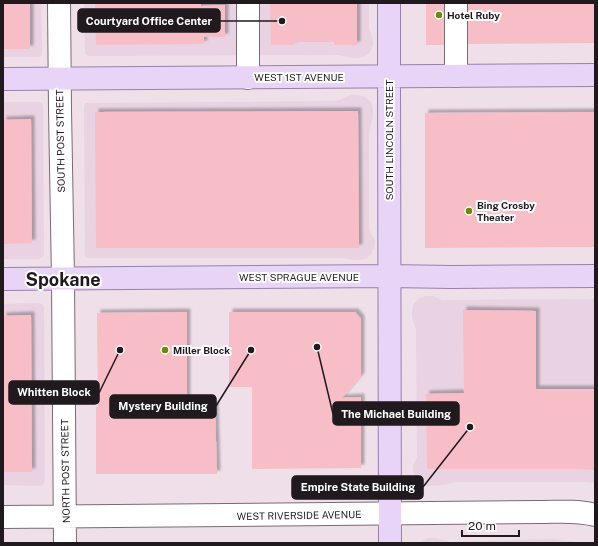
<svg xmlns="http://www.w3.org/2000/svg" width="598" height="546" font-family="'Public Sans',sans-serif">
  <defs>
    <filter id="shadow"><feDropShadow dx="3.5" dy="-3.5" stdDeviation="1" flood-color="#0004"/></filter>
  </defs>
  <rect width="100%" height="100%" fill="#efdfe9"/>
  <!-- built -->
  <path fill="#e9d2e1" d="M 3,3 L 41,3 L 42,53 L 41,56 L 38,57 L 3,57 Z
    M 84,3 L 369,3 L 369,28 L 373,40 L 373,45 L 370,52 L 365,56 L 358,58 L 353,58 L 339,55 L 90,56 L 86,55 L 85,50 Z
    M 351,95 L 358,95 L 365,97 L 371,102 L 373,109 L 373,117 L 369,131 L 369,230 L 375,241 L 374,248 L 371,254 L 367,258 L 361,260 L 354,260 L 343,258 L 89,258 L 85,256 L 84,108 L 84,106 L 86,103 L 337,101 Z
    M 3,102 L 39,102 L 42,103 L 43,107 L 44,255 L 43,257 L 39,259 L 3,259 Z
    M 425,296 L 433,296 L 442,300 L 595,299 L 595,483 L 586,482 L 454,482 L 446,485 L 427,486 L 422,484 L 416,479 L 413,471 L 413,466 L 417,457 L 416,329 L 412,317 L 412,311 L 413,305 L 418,299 Z
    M 40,303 L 43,305 L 44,308 L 45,480 L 44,484 L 41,486 L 3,485 L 3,304 Z
    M 428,538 L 436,538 L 451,542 L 554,539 L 584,543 L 419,543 L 422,541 Z"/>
  <!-- building -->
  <path fill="#f7bec7" filter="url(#shadow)" d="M 3,3 L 30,3 L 30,49 L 3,49 Z
    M 95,3 L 201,3 L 201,6 L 225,5 L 225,37 L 204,37 L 204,44 L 96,45 Z
    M 270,3 L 357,3 L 357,45 L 334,45 L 334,42 L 294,42 L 294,45 L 271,45 Z
    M 426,3 L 444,3 L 444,45 L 426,45 Z
    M 468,3 L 595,3 L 595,43 L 468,44 Z
    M 358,111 L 359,248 L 96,248 L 95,112 Z
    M 595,112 L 595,247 L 425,248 L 425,113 Z
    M 31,119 L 32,243 L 3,244 L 3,120 Z
    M 463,310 L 536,311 L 536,389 L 595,389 L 595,470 L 580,469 L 427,469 L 426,394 L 464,393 Z
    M 187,312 L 187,406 L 215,406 L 217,474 L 96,474 L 96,407 L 98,407 L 97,313 Z
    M 229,312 L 355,312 L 361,319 L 361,376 L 342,398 L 361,397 L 361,468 L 252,469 L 252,387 L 229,387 Z
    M 31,315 L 32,472 L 3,472 L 3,316 Z"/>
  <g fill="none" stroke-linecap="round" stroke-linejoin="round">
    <defs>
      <path id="minor" d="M 59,3 L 60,109 L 63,279 L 65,543
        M 456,3 L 456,76
        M 248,78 L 248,3
        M 3,517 L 539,512 C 558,512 577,510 595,515"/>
      <path id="major" d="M 389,3 L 389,77 L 390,543
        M 3,79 L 595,75
        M 3,279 L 389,276 L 452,277 L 595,276"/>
    </defs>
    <!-- minor casing -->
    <use href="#minor" stroke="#796b74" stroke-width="24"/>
    <!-- major casing -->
    <use href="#major" stroke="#9881a8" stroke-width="24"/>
    <!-- minor -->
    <use href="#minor" stroke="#fff" stroke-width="22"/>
    <!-- major -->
    <use href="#major" stroke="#e8d4f7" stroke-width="22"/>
  </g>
  <!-- markers -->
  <g fill="#6e8b05" stroke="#fff" stroke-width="1.5">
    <circle cx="439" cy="15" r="4"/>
    <circle cx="469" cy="211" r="4"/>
    <circle cx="165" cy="350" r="4"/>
  </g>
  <g text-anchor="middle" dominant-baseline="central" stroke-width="4" stroke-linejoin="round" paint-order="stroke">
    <!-- poi labels -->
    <g font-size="10" font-weight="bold" fill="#201a1e" stroke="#fff" text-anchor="start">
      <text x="447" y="15">Hotel Ruby</text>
      <text x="477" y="205">Bing Crosby<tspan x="477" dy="12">Theater</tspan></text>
      <text x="173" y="350">Miller Block</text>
    </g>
    <!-- street labels -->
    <g font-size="10" fill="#201a1e" stroke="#fff">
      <text x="299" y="77">WEST 1ST AVENUE</text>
      <text transform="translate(389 140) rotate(-90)">SOUTH LINCOLN STREET</text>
      <text transform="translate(60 141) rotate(-91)">SOUTH POST STREET</text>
      <text x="299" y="277">WEST SPRAGUE AVENUE</text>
      <text transform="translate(65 471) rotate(-91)">NORTH POST STREET</text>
      <text transform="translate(299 515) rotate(-1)">WEST RIVERSIDE AVENUE</text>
    </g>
    <!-- town labels -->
    <g font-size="18" font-weight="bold" fill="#201a1e" stroke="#fff">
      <text x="63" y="279">Spokane</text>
    </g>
  </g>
  <!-- callouts -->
  <path fill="none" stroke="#201a1e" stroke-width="1.5" d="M282 21L220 21M120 350L99 393M251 350L216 406M317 347L333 414M470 427L423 487"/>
  <g fill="#201a1e" stroke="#fff" stroke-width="1.5">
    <circle cx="282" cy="21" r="4"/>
    <circle cx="120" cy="350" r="4"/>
    <circle cx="251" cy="350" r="4"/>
    <circle cx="317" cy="347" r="4"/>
    <circle cx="470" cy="427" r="4"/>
  </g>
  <g fill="#201a1e" stroke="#201a1e" stroke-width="1.5">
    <rect x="78" y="9" width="142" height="23" rx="4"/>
    <rect x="9" y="381" width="90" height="23" rx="4"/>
    <rect x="110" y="395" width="106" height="23" rx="4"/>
    <rect x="333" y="402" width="126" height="23" rx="4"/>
    <rect x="292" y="476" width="131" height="23" rx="4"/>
  </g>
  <g font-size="11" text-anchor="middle" font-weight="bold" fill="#fff">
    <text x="149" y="25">Courtyard Office Center</text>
    <text x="54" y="396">Whitten Block</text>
    <text x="163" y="410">Mystery Building</text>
    <text x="396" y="418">The Michael Building</text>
    <text x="358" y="491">Empire State Building</text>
  </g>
  <!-- border -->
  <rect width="598" height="546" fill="none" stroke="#201a1e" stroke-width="8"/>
  <!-- scale -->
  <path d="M462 530v6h57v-6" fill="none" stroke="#201a1e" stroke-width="2"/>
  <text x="468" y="530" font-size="12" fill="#201a1e" stroke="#ffffff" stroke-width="3" paint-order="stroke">20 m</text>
</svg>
